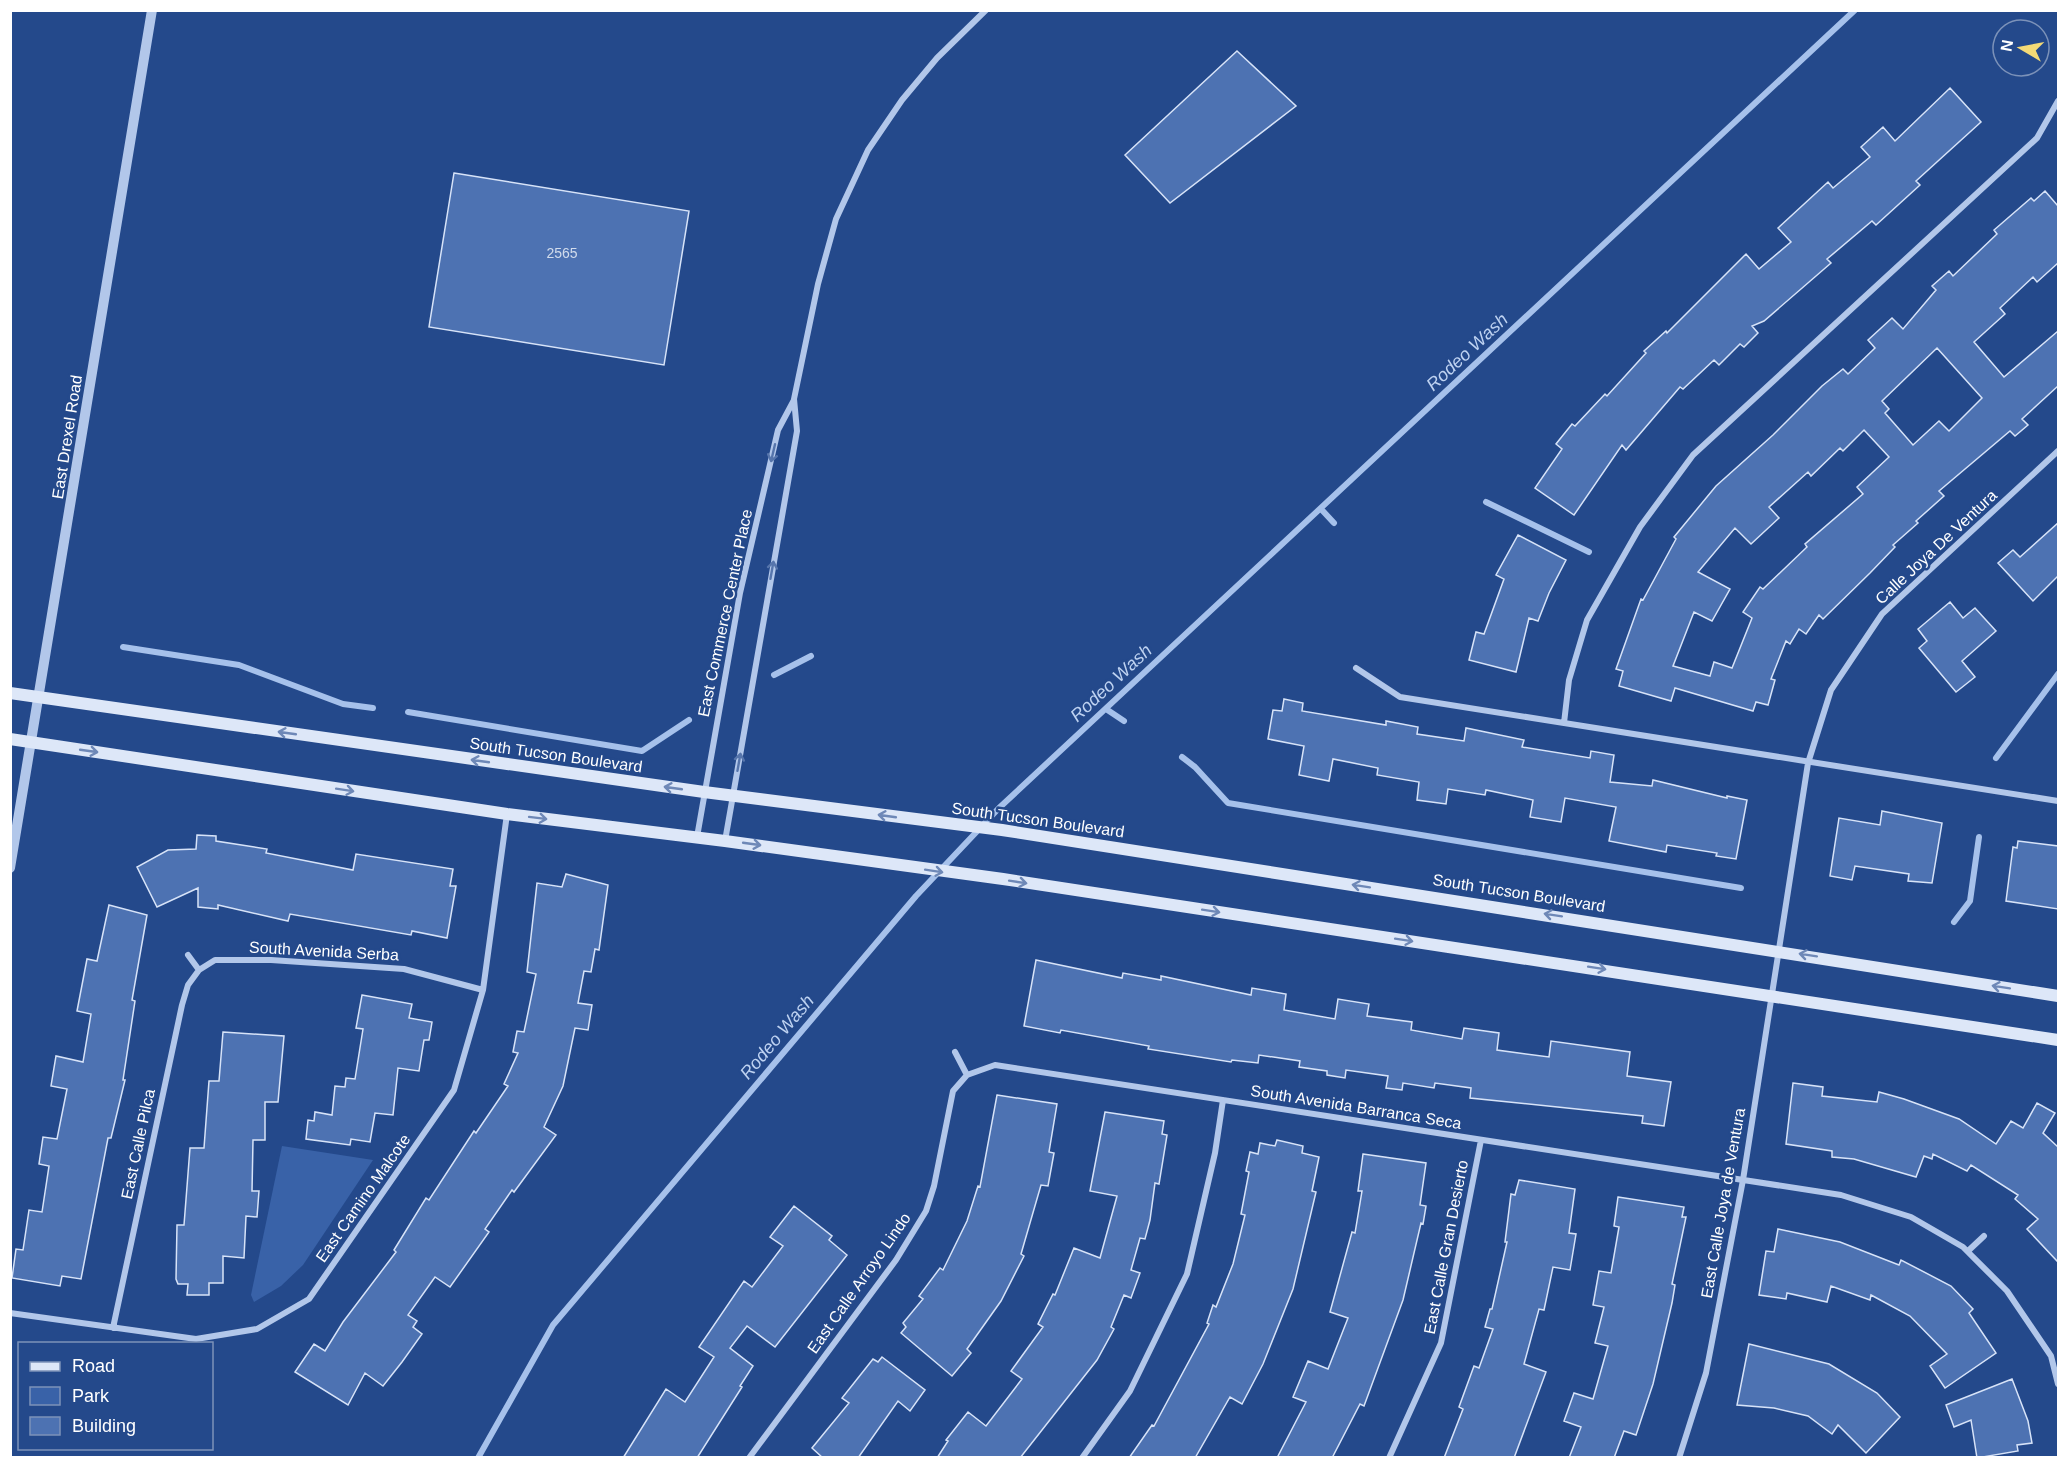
<svg xmlns="http://www.w3.org/2000/svg" width="2069" height="1468" font-family="Arial,sans-serif">
  <rect width="100%" height="100%" fill="#24498b"/>
  <!-- green -->
  <path fill="#3962a8" d="M 282,1146 L 373,1160 L 303,1265 L 281,1286 L 254,1302 L 251,1295 Z"/>
  <g fill="none" stroke-linecap="round" stroke-linejoin="round">
    <!-- stream -->
    <path stroke="#a6c1eb" stroke-width="6" d="M 1486,502 L 1589,552
      M 1321,509 L 1334,523
      M 123,647 L 239,665 L 343,704 L 373,708
      M 774,675 L 811,656
      M 1106,709 L 1124,721
      M 408,712 L 642,751 L 689,720
      M 1182,757 L 1195,767 L 1228,803 L 1741,888
      M 1996,758 L 2058,674
      M 1954,922 L 1970,901 L 1979,837
      M 478,1458 L 553,1325 L 916,896 L 999,808 L 1855,10"/>
  </g>
  <!-- building -->
  <path fill="#4d72b2" stroke="#d7e3f8" stroke-width="1.5" fill-rule="evenodd" d="M 1237,51 L 1296,106 L 1170,203 L 1125,155 Z
    M 1950,88 L 1981,122 L 1916,181 L 1920,185 L 1876,225 L 1872,221 L 1827,259 L 1831,263 L 1764,321 L 1752,326 L 1758,333 L 1744,347 L 1740,344 L 1719,365 L 1714,360 L 1683,389 L 1680,387 L 1626,450 L 1622,445 L 1574,515 L 1535,488 L 1562,449 L 1556,444 L 1572,424 L 1575,426 L 1605,394 L 1607,396 L 1646,353 L 1644,351 L 1666,331 L 1667,333 L 1746,254 L 1759,269 L 1791,242 L 1778,228 L 1828,182 L 1833,188 L 1870,157 L 1861,147 L 1883,127 L 1895,141 Z
    M 454,173 L 689,211 L 664,365 L 429,327 Z
    M 2045,191 L 2058,206 L 2058,263 L 2037,282 L 2033,277 L 2000,308 L 2005,314 L 1974,342 L 2004,377 L 2058,331 L 2058,386 L 2022,419 L 2028,425 L 2015,436 L 2010,431 L 1939,491 L 1944,496 L 1916,521 L 1918,523 L 1893,545 L 1895,547 L 1870,573 L 1823,619 L 1819,615 L 1806,634 L 1799,629 L 1790,644 L 1786,641 L 1771,679 L 1775,680 L 1768,705 L 1756,702 L 1753,711 L 1675,688 L 1671,701 L 1619,686 L 1623,671 L 1616,669 L 1641,599 L 1643,600 L 1676,539 L 1674,537 L 1716,486 L 1773,435 L 1822,386 L 1843,369 L 1848,374 L 1875,348 L 1868,340 L 1892,318 L 1903,329 L 1936,290 L 1932,286 L 1949,271 L 1953,276 L 1997,234 L 1994,230 L 2031,198 L 2034,201 ZM 1937,348 L 1982,398 L 1949,431 L 1939,421 L 1913,445 L 1885,413 L 1889,409 L 1882,401 ZM 1864,430 L 1889,457 L 1857,487 L 1863,494 L 1805,544 L 1807,547 L 1763,589 L 1760,587 L 1743,612 L 1752,618 L 1732,668 L 1714,662 L 1710,676 L 1673,666 L 1694,612 L 1712,621 L 1730,589 L 1698,572 L 1735,528 L 1751,544 L 1779,518 L 1769,507 L 1808,472 L 1811,476 L 1840,448 L 1843,451 Z
    M 2058,523 L 2058,576 L 2033,601 L 1998,563 L 2013,550 L 2020,557 Z
    M 1518,535 L 1566,560 L 1549,593 L 1538,621 L 1529,618 L 1516,672 L 1469,660 L 1476,632 L 1484,634 L 1504,579 L 1496,575 Z
    M 1950,602 L 1963,618 L 1975,608 L 1996,631 L 1962,661 L 1975,677 L 1956,692 L 1919,648 L 1927,641 L 1918,629 Z
    M 1284,699 L 1303,703 L 1302,711 L 1386,725 L 1386,721 L 1418,727 L 1417,734 L 1464,741 L 1466,728 L 1524,740 L 1522,747 L 1590,758 L 1591,751 L 1614,755 L 1610,782 L 1652,786 L 1653,780 L 1727,798 L 1727,796 L 1747,800 L 1736,859 L 1716,856 L 1717,853 L 1667,845 L 1666,852 L 1609,841 L 1616,807 L 1565,798 L 1561,822 L 1530,817 L 1533,800 L 1486,790 L 1485,795 L 1448,789 L 1446,804 L 1417,800 L 1419,782 L 1377,775 L 1378,768 L 1333,759 L 1329,781 L 1299,775 L 1304,746 L 1268,739 L 1273,710 L 1282,711 Z
    M 1882,811 L 1942,823 L 1932,883 L 1908,881 L 1909,874 L 1855,866 L 1852,880 L 1830,876 L 1839,818 L 1880,825 Z
    M 197,835 L 216,836 L 216,841 L 267,849 L 266,853 L 353,870 L 356,854 L 453,869 L 450,886 L 456,886 L 447,938 L 412,931 L 411,935 L 290,914 L 288,921 L 218,905 L 218,909 L 198,907 L 198,888 L 157,907 L 137,867 L 168,850 L 196,849 Z
    M 2018,841 L 2058,846 L 2058,909 L 2006,901 L 2013,847 L 2017,848 Z
    M 566,874 L 608,885 L 599,950 L 595,949 L 591,972 L 584,971 L 578,1003 L 592,1005 L 588,1030 L 575,1028 L 563,1086 L 544,1127 L 556,1135 L 514,1192 L 512,1190 L 485,1229 L 489,1232 L 450,1287 L 435,1277 L 408,1315 L 417,1321 L 413,1327 L 422,1334 L 402,1362 L 383,1386 L 365,1373 L 348,1405 L 295,1372 L 314,1344 L 325,1351 L 343,1322 L 396,1252 L 394,1250 L 426,1198 L 429,1200 L 474,1131 L 476,1133 L 508,1086 L 504,1084 L 518,1053 L 513,1052 L 517,1031 L 524,1032 L 536,974 L 527,972 L 537,883 L 562,887 Z
    M 109,905 L 147,915 L 132,1000 L 135,1001 L 123,1080 L 125,1080 L 111,1138 L 108,1138 L 81,1279 L 62,1276 L 60,1286 L 12,1278 L 16,1249 L 23,1250 L 29,1210 L 42,1212 L 49,1166 L 39,1164 L 43,1137 L 57,1139 L 67,1089 L 51,1086 L 56,1056 L 83,1062 L 91,1014 L 77,1011 L 87,959 L 97,961 Z
    M 1036,960 L 1122,978 L 1123,973 L 1161,980 L 1161,976 L 1251,995 L 1252,988 L 1286,994 L 1284,1010 L 1335,1019 L 1338,999 L 1369,1004 L 1367,1016 L 1412,1022 L 1411,1030 L 1462,1039 L 1464,1028 L 1499,1033 L 1497,1050 L 1549,1057 L 1551,1041 L 1630,1052 L 1627,1076 L 1671,1082 L 1664,1126 L 1642,1123 L 1643,1116 L 1470,1098 L 1471,1088 L 1435,1083 L 1434,1088 L 1403,1083 L 1402,1090 L 1386,1088 L 1388,1076 L 1346,1070 L 1345,1078 L 1327,1075 L 1327,1071 L 1299,1067 L 1300,1061 L 1259,1055 L 1258,1063 L 1232,1060 L 1231,1062 L 1148,1049 L 1149,1046 L 1061,1030 L 1060,1033 L 1024,1026 Z
    M 362,995 L 412,1004 L 409,1018 L 432,1022 L 429,1040 L 424,1040 L 419,1071 L 398,1068 L 393,1115 L 375,1113 L 370,1142 L 351,1139 L 350,1145 L 306,1139 L 308,1120 L 314,1121 L 315,1112 L 332,1115 L 335,1086 L 345,1087 L 346,1078 L 355,1079 L 363,1029 L 356,1028 Z
    M 223,1032 L 284,1036 L 278,1102 L 265,1102 L 265,1140 L 253,1140 L 252,1191 L 259,1191 L 257,1217 L 246,1216 L 244,1258 L 223,1256 L 223,1283 L 209,1283 L 209,1295 L 187,1295 L 188,1284 L 178,1284 L 176,1279 L 177,1225 L 184,1225 L 190,1148 L 204,1148 L 209,1081 L 219,1081 Z
    M 1793,1083 L 1823,1087 L 1822,1096 L 1877,1102 L 1879,1092 L 1904,1099 L 1959,1119 L 1996,1144 L 2011,1121 L 2023,1128 L 2037,1103 L 2055,1113 L 2043,1133 L 2058,1147 L 2058,1262 L 2027,1229 L 2038,1219 L 2015,1199 L 2018,1195 L 1971,1165 L 1967,1171 L 1933,1154 L 1932,1159 L 1924,1156 L 1916,1177 L 1854,1159 L 1832,1157 L 1832,1151 L 1786,1144 Z
    M 997,1095 L 1057,1104 L 1049,1152 L 1054,1153 L 1048,1186 L 1041,1185 L 1021,1254 L 1024,1256 L 1001,1301 L 967,1349 L 971,1353 L 952,1376 L 901,1333 L 906,1327 L 903,1323 L 923,1299 L 919,1296 L 940,1268 L 943,1270 L 967,1221 L 978,1186 L 980,1187 Z
    M 1105,1112 L 1164,1121 L 1162,1134 L 1167,1135 L 1159,1184 L 1155,1183 L 1150,1220 L 1145,1239 L 1140,1238 L 1131,1270 L 1140,1273 L 1131,1298 L 1124,1295 L 1111,1327 L 1114,1329 L 1097,1360 L 1020,1458 L 937,1458 L 948,1441 L 946,1440 L 968,1412 L 986,1426 L 1022,1379 L 1011,1371 L 1043,1327 L 1038,1324 L 1053,1294 L 1055,1295 L 1074,1248 L 1100,1258 L 1117,1196 L 1090,1191 Z
    M 1277,1140 L 1303,1146 L 1302,1153 L 1319,1157 L 1312,1191 L 1316,1192 L 1293,1289 L 1263,1364 L 1242,1404 L 1230,1397 L 1195,1458 L 1129,1458 L 1152,1425 L 1154,1426 L 1209,1324 L 1207,1323 L 1213,1305 L 1216,1307 L 1233,1264 L 1245,1215 L 1241,1214 L 1249,1172 L 1246,1171 L 1250,1152 L 1258,1154 L 1260,1143 L 1275,1146 Z
    M 1363,1154 L 1426,1163 L 1420,1205 L 1426,1206 L 1423,1224 L 1421,1223 L 1403,1300 L 1364,1406 L 1360,1404 L 1332,1458 L 1277,1458 L 1306,1402 L 1293,1397 L 1308,1361 L 1328,1369 L 1348,1318 L 1330,1312 L 1352,1232 L 1355,1233 L 1362,1191 L 1358,1191 Z
    M 1519,1180 L 1575,1189 L 1569,1233 L 1576,1234 L 1570,1270 L 1553,1267 L 1544,1310 L 1539,1309 L 1524,1364 L 1546,1372 L 1514,1458 L 1444,1458 L 1463,1409 L 1459,1407 L 1474,1366 L 1479,1368 L 1493,1329 L 1485,1327 L 1490,1309 L 1492,1309 L 1507,1242 L 1505,1242 L 1511,1194 L 1515,1195 Z
    M 1618,1197 L 1684,1207 L 1682,1217 L 1686,1217 L 1672,1284 L 1675,1285 L 1672,1303 L 1653,1384 L 1636,1435 L 1624,1431 L 1614,1458 L 1569,1458 L 1581,1427 L 1564,1421 L 1574,1393 L 1593,1399 L 1608,1346 L 1595,1343 L 1604,1307 L 1593,1305 L 1599,1271 L 1611,1273 L 1619,1227 L 1614,1226 Z
    M 794,1206 L 832,1236 L 829,1240 L 847,1255 L 775,1347 L 747,1326 L 730,1348 L 753,1366 L 740,1386 L 742,1387 L 697,1458 L 623,1458 L 666,1389 L 685,1402 L 714,1357 L 699,1347 L 744,1281 L 752,1287 L 783,1246 L 770,1237 Z
    M 1778,1229 L 1840,1242 L 1899,1265 L 1901,1260 L 1951,1286 L 1973,1309 L 1969,1313 L 1996,1353 L 1945,1388 L 1930,1366 L 1947,1354 L 1910,1316 L 1871,1295 L 1870,1300 L 1831,1286 L 1827,1302 L 1787,1293 L 1786,1299 L 1759,1295 L 1766,1251 L 1774,1252 Z
    M 1749,1344 L 1829,1364 L 1877,1393 L 1900,1417 L 1866,1453 L 1838,1425 L 1832,1434 L 1808,1416 L 1774,1408 L 1737,1405 Z
    M 882,1357 L 925,1390 L 910,1411 L 898,1401 L 858,1458 L 823,1458 L 812,1448 L 849,1403 L 842,1398 L 854,1383 L 873,1359 L 878,1362 Z
    M 2012,1379 L 2028,1421 L 2032,1443 L 2017,1445 L 2018,1451 L 1977,1458 L 1971,1420 L 1954,1427 L 1946,1405 Z"/>
  <g fill="none" stroke-linecap="round" stroke-linejoin="round">
    <!-- minor -->
    <path stroke="#b2c7ea" stroke-width="6" d="M 2058,101 L 2037,138 L 1693,455 L 1640,527 L 1587,620 L 1569,680 L 1564,723 L 2058,801
      M 1356,668 L 1400,697 L 1564,723
      M 697,837 L 740,593 L 778,430 L 794,400
      M 725,841 L 797,431 L 794,399 L 818,284 L 836,219 L 868,150 L 902,100 L 937,58 L 986,10
      M 188,955 L 199,970
      M 955,1052 L 967,1075
      M 1968,1251 L 1984,1236
      M 10,1313 L 196,1339 L 257,1329 L 309,1299 L 454,1090 L 483,990 L 507,814
      M 113,1328 L 182,1005 L 188,985 L 199,970 L 215,960 L 271,960 L 404,969 L 483,990
      M 749,1458 L 896,1260 L 926,1211 L 934,1186 L 953,1091 L 967,1075 L 995,1065 L 1841,1195 L 1911,1217 L 1963,1247 L 2007,1291 L 2051,1356 L 2058,1384
      M 1082,1458 L 1130,1391 L 1187,1274 L 1215,1153 L 1223,1100
      M 1389,1458 L 1441,1343 L 1481,1140
      M 1679,1458 L 1706,1373 L 1743,1180 L 1808,763 L 1831,690 L 1882,614 L 2058,451"/>
    <!-- tertiary -->
    <path stroke="#b2c7ea" stroke-width="10" d="M 10,868 L 152,10"/>
    <!-- secondary -->
    <path stroke="#dde7f8" stroke-width="12" d="M 10,693 L 704,792 L 1002,830 L 2058,996
      M 10,739 L 507,814 L 725,841 L 1003,879 L 2058,1040"/>
  </g>
  <!-- one-way arrows -->
  <defs><path id="oneway-shaft" d="M-6 0H5M1.5-3L5.5 0L1.5 3" fill="none" stroke-width="1.6" stroke-linecap="round" stroke-linejoin="round" transform="scale(1.5)"/></defs>
  <g stroke="#5675ac">
    <use href="#oneway-shaft" transform="translate(773 453) rotate(103)"/>
    <use href="#oneway-shaft" transform="translate(772 570) rotate(-80)"/>
    <use href="#oneway-shaft" transform="translate(739 762) rotate(-80)"/>
  </g>
  <g stroke="#6e88b7">
    <use href="#oneway-shaft" transform="translate(287 733) rotate(-172)"/>
    <use href="#oneway-shaft" transform="translate(89 751) rotate(8)"/>
    <use href="#oneway-shaft" transform="translate(480 761) rotate(-172)"/>
    <use href="#oneway-shaft" transform="translate(673 788) rotate(-172)"/>
    <use href="#oneway-shaft" transform="translate(345 790) rotate(9)"/>
    <use href="#oneway-shaft" transform="translate(887 816) rotate(-172)"/>
    <use href="#oneway-shaft" transform="translate(538 818) rotate(7)"/>
    <use href="#oneway-shaft" transform="translate(752 844) rotate(8)"/>
    <use href="#oneway-shaft" transform="translate(934 871) rotate(9)"/>
    <use href="#oneway-shaft" transform="translate(1018 882) rotate(9)"/>
    <use href="#oneway-shaft" transform="translate(1361 886) rotate(-171)"/>
    <use href="#oneway-shaft" transform="translate(1211 911) rotate(9)"/>
    <use href="#oneway-shaft" transform="translate(1553 915) rotate(-171)"/>
    <use href="#oneway-shaft" transform="translate(1404 940) rotate(9)"/>
    <use href="#oneway-shaft" transform="translate(1808 955) rotate(-171)"/>
    <use href="#oneway-shaft" transform="translate(1597 968) rotate(9)"/>
    <use href="#oneway-shaft" transform="translate(2001 987) rotate(-171)"/>
  </g>
  <g text-anchor="middle" dominant-baseline="central" stroke-width="5" stroke-linejoin="round" paint-order="stroke">
    <!-- number labels -->
    <g font-size="14" fill="#d2dcec">
      <text x="562" y="253">2565</text>
    </g>
    <!-- street labels -->
    <g font-size="16" fill="#fff" stroke="#24498b">
      <text transform="translate(67 437) rotate(-81)">East Drexel Road</text>
      <text transform="translate(1936 547) rotate(-43)">Calle Joya De Ventura</text>
      <text transform="translate(725 613) rotate(-78)">East Commerce Center Place</text>
      <text transform="translate(556 755) rotate(8)">South Tucson Boulevard</text>
      <text transform="translate(1038 820) rotate(8)">South Tucson Boulevard</text>
      <text transform="translate(1519 893) rotate(9)">South Tucson Boulevard</text>
      <text transform="translate(324 951) rotate(3)">South Avenida Serba</text>
      <text transform="translate(1356 1107) rotate(9)">South Avenida Barranca Seca</text>
      <text transform="translate(138 1144) rotate(-78)">East Calle Pilca</text>
      <text transform="translate(363 1198) rotate(-55)">East Camino Malcote</text>
      <text transform="translate(1723 1203) rotate(-80)">East Calle Joya de Ventura</text>
      <text transform="translate(1446 1247) rotate(-79)">East Calle Gran Desierto</text>
      <text transform="translate(859 1283) rotate(-55)">East Calle Arroyo Lindo</text>
    </g>
    <!-- water labels -->
    <g font-size="18" font-style="italic" fill="#bed2f1" stroke="#24498b">
      <text transform="translate(1467 352) rotate(-43)">Rodeo Wash</text>
      <text transform="translate(1111 683) rotate(-43)">Rodeo Wash</text>
      <text transform="translate(777 1037) rotate(-50)">Rodeo Wash</text>
    </g>
  </g>
  <!-- border -->
  <rect width="2069" height="1468" fill="none" stroke="#ffffff" stroke-width="24"/>
  <!-- legend -->
  <rect x="18" y="1342" width="195" height="108" fill="#24498b" stroke="#7c92b9" stroke-width="1.5"/>
  <rect x="30" y="1362" width="30" height="9" fill="#dde7f8" stroke="#7c92b9" stroke-width="1.5"/>
  <text x="72" y="1372" font-size="18" fill="#ffffff">Road</text>
  <rect x="30" y="1387" width="30" height="18" fill="#3962a8" stroke="#7c92b9" stroke-width="1.5"/>
  <text x="72" y="1402" font-size="18" fill="#ffffff">Park</text>
  <rect x="30" y="1417" width="30" height="18" fill="#4d72b2" stroke="#7c92b9" stroke-width="1.5"/>
  <text x="72" y="1432" font-size="18" fill="#ffffff">Building</text>
  <!-- north arrow -->
  <g transform="translate(2021 48) rotate(280)"><circle r="28" fill="#24498b" stroke="#7c92b9" stroke-width="1.5"/>
  <path d="M0-4.5L10 22L0 15L-10 22Z" fill="#f4da76"/>
  <text y="-9" font-size="16" font-weight="bold" text-anchor="middle" fill="#ffffff">N</text>
  </g>
</svg>
